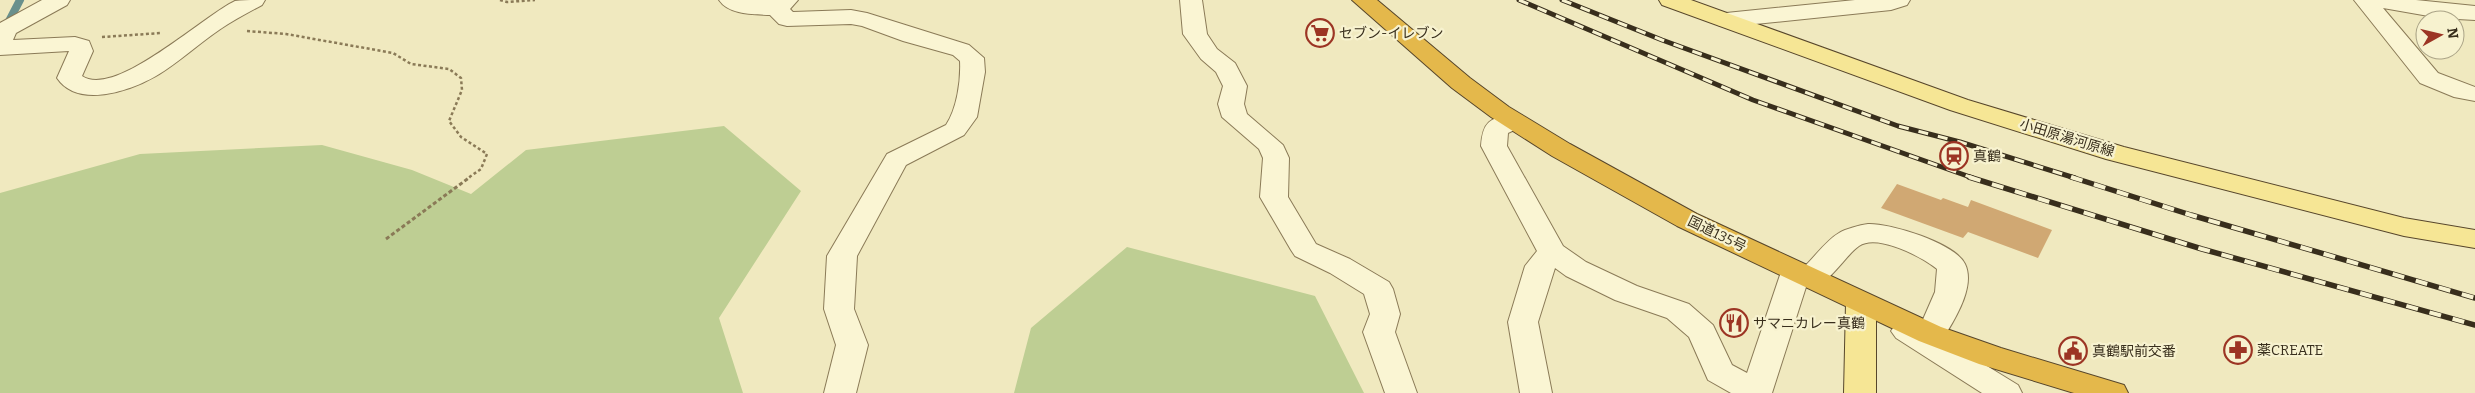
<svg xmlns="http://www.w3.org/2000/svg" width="2475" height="393" font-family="Bitter,'Noto Sans JP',serif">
  <rect width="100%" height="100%" fill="#f0e9bf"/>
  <!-- green -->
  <path fill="#bece93" d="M 724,126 L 801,191 L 719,318 L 743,393 L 0,393 L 0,193 L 140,154 L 322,145 L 412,170 L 471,194 L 526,150 Z
    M 1127,247 L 1315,296 L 1364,393 L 1014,393 L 1031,328 Z"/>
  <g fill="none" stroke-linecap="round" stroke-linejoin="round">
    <!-- stream -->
    <path stroke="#69908c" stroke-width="8" d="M 0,27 L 8,23 L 20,0"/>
  </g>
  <!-- building -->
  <path fill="#d0a873" d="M 1897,184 L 1941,200 L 1943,198 L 1968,207 L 1971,200 L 2052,230 L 2038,258 L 1968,232 L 1963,238 L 1881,208 Z"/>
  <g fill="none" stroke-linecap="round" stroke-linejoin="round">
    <defs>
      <path id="minor" d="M 42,0 L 70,0 L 67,5 L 16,33 L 13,40 L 75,37 L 89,41 L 93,51 L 82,76 C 115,99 203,16 235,1 C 243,0 256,0 265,0 L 262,5 C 247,13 232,21 219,30 C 197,45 178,63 156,76 C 130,91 78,109 57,78 L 69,51 L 0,55 L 0,23 Z
        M 719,0 L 798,0 L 790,9 L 793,12 L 851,10 L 867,13 L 969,45 L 984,58 L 985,72 L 977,117 L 964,135 L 906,165 L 857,256 L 854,309 L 868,345 L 856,393 L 824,393 L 836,345 L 824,309 L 827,256 L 887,154 L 946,125 C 957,109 961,80 960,61 L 953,55 L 903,41 L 862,26 L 851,24 L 787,26 L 779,24 L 770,15 C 753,14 729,15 719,0 Z
        M 1180,0 L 1202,0 L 1207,34 L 1217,49 L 1235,63 L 1247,86 L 1244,104 L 1247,114 L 1283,145 L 1289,158 L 1288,197 L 1316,244 L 1350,259 L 1389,282 L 1393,289 L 1400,314 L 1395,332 L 1417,393 L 1385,393 L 1363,332 L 1370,314 L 1364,294 L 1330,273 L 1295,256 L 1291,250 L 1260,197 L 1263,158 L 1259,149 L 1222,117 L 1218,104 L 1223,86 L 1216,72 L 1201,59 L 1183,34 Z
        M 1855,0 L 1910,0 L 1907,5 L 1891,10 L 1726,27 L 1718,25 L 1715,20 L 1718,15 L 1726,13 Z
        M 2354,0 L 2416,0 L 2475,6 L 2475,20 L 2440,18 L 2383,8 L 2438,73 L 2475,87 L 2475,101 L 2454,97 L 2420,83 Z
        M 1514,113 L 1523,116 L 1527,121 L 1523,126 L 1508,133 L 1507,146 L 1563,246 L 1586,262 L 1637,286 L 1689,304 L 1713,325 L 1732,365 L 1747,373 L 1781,272 L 1786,265 L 1796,262 L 1806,265 C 1816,255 1827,240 1839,233 C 1845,229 1860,225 1868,224 C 1890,223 1955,243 1965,264 C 1976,287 1954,320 1943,339 L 2018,385 L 2022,393 L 1982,393 L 1896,338 L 1891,331 L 1896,324 L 1907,320 L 1921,324 L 1935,292 L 1937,269 C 1922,257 1877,233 1859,246 C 1844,256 1825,292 1806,287 L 1772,393 L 1731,393 L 1708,380 L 1689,337 L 1667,318 L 1615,300 L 1566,276 L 1555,268 L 1538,322 L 1552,393 L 1520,393 L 1508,322 L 1525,266 L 1537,251 L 1481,146 C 1483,120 1490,119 1514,113 Z"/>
      <path id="major" d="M 1659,0 L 1691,0 L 1968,100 L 2124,147 L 2404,218 L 2475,230 L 2475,248 L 2404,236 L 2106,159 L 1950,110 L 1662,5 Z
        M 1861,293 L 1872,296 L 1876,303 L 1876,393 L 1844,393 L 1846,303 L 1850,296 Z"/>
      <path id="highway" d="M 1352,0 L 1377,0 L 1470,78 L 1509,107 L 1570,144 L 1697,214 L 1941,327 L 2001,348 L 2124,385 L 2128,393 L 2074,393 L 1979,364 L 1919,341 L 1677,226 L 1552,156 L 1491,117 L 1452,88 Z"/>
    </defs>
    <!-- minor casing -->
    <use href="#minor" stroke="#8a7a57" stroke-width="2"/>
    <!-- major casing -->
    <use href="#major" stroke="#57462b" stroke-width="2"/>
    <!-- highway casing -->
    <use href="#highway" stroke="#57462b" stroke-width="2"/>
    <!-- path-far1 -->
    <path stroke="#8a7a57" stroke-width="2.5" stroke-dasharray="3 2.5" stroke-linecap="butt" d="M 500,0 L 507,2 L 535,0
      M 247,31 L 286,34 L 393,53 L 411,64 L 449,69 L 461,78 L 462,90 L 449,121 L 461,137 L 487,154 L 481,169 L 468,178
      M 102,37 L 161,33"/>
    <!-- path -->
    <path stroke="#8a7a57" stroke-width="3" stroke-dasharray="4 2.5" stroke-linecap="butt" d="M 386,239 L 470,177"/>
    <!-- minor -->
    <use href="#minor" fill="#faf5d3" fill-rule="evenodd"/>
    <!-- major -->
    <use href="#major" fill="#f6e695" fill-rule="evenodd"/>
    <!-- highway -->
    <use href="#highway" fill="#e4b84b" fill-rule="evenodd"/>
    <defs>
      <path id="rail-far1" d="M 1519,0 L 1753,100 L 1973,178
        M 1562,0 L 1662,40 L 1898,126 L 1960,142 L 2075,178"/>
      <path id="rail" d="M 1969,177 L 2202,249 L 2475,325
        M 2071,177 L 2191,215 L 2475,298"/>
    </defs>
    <!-- rail-far1 casing -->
    <use href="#rail-far1" stroke="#382e1c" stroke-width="5"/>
    <!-- rail casing -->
    <use href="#rail" stroke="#382e1c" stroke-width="5.5"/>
    <!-- rail-far1 -->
    <use href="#rail-far1" stroke="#f7f2cf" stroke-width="3" stroke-dasharray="10" stroke-linecap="butt"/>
    <!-- rail -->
    <use href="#rail" stroke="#f7f2cf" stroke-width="4" stroke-dasharray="12" stroke-linecap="butt"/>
  </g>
  <!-- icons -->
  <defs>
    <symbol id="supermarket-ring" viewBox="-11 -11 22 22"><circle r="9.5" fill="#f7f2cf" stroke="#9c3524" stroke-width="1.5"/><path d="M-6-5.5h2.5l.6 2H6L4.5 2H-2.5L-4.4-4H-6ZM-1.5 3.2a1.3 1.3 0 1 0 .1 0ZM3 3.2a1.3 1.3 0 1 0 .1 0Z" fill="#9c3524"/></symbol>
    <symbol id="station-ring" viewBox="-11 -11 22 22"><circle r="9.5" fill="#f7f2cf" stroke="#9c3524" stroke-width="1.5"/><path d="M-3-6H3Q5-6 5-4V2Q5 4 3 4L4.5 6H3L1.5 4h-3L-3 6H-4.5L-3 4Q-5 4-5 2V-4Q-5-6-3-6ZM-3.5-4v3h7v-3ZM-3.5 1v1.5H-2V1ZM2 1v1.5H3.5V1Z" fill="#9c3524"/></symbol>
    <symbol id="restaurant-ring" viewBox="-11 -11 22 22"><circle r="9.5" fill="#f7f2cf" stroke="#9c3524" stroke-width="1.5"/><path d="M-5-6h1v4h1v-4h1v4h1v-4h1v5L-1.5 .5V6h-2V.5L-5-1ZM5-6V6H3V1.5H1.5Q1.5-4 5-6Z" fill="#9c3524"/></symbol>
    <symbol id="pharmacy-ring" viewBox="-11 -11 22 22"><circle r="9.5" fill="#f7f2cf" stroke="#9c3524" stroke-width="1.5"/><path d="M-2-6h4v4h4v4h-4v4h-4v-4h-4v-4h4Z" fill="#9c3524"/></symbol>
    <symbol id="civic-ring" viewBox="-11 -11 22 22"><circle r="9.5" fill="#f7f2cf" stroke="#9c3524" stroke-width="1.5"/><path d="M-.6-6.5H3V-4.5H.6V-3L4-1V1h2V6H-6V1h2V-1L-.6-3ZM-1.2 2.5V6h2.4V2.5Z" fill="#9c3524"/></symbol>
  </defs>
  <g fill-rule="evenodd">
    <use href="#supermarket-ring" x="1304" y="17" width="32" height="32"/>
    <use href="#station-ring" x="1938" y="140" width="32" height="32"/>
    <use href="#restaurant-ring" x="1718" y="307" width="32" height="32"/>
    <use href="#pharmacy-ring" x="2222" y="334" width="32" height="32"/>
    <use href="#civic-ring" x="2057" y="335" width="32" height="32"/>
  </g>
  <g text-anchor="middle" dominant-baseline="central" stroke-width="4.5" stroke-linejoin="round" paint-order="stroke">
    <!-- poi labels -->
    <g font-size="14" fill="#382e1c" stroke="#f7f2cf" text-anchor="start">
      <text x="1339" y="33">セブン-イレブン</text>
      <text x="1973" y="156">真鶴</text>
      <text x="1753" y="323">サマニカレー真鶴</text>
      <text x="2257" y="350">薬CREATE</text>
      <text x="2092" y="351">真鶴駅前交番</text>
    </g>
    <!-- street labels -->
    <g font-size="14" fill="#382e1c" stroke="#f7f2cf">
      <text transform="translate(2067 138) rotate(17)">小田原湯河原線</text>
      <text transform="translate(1717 234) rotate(26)">国道135号</text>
    </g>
  </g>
  <!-- north arrow -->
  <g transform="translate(2440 35) rotate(82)"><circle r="24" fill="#f7f2cf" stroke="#aba487"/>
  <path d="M0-4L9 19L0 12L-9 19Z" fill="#9c3524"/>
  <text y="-8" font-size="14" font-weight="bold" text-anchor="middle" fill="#382e1c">N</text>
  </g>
</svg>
